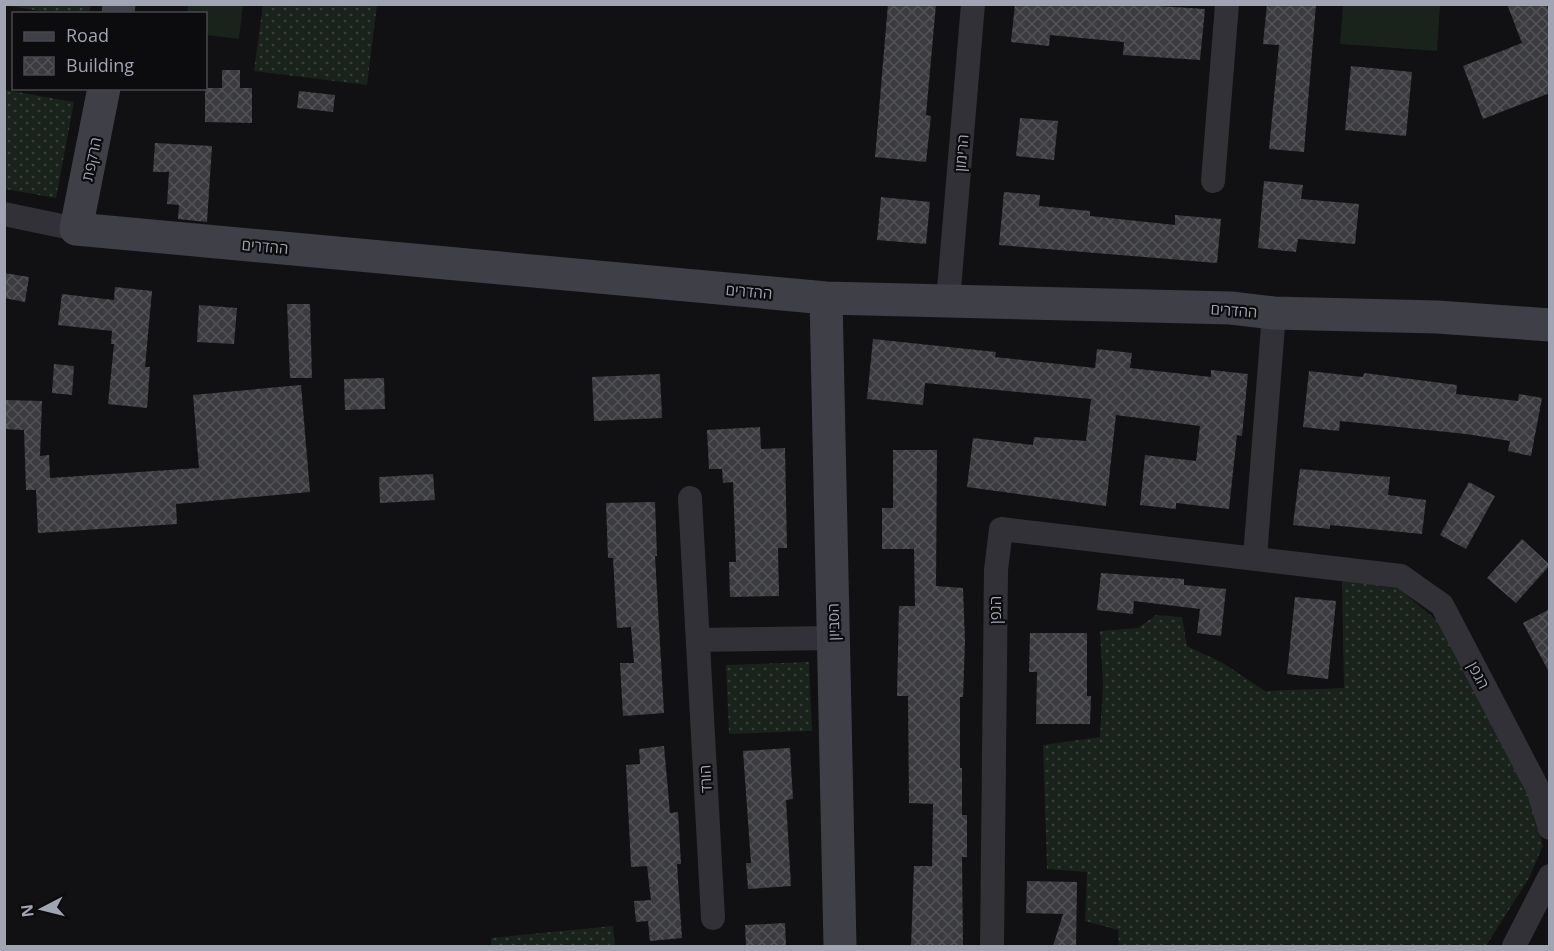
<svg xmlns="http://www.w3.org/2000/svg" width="1554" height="951" font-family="'Open Sans','Noto Sans Hebrew',sans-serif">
  <defs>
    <pattern id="grass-dots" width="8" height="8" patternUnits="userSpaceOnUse" patternTransform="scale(1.5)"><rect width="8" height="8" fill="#1a221c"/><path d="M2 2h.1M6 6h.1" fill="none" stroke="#383f3b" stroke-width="1.8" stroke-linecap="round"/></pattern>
    <pattern id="building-cross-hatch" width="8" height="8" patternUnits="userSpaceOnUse" patternTransform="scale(1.5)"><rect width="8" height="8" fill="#3a3a3f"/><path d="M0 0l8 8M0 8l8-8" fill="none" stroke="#535458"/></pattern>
  </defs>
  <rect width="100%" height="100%" fill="#111012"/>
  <!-- grass -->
  <path fill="url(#grass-dots)" d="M 263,4 L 377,5 L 367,85 L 254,71 Z
    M 5,5 L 5,4 L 91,5 L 89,14 L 50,13 Z
    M 5,90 L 74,102 L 56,198 L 5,189 Z
    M 1342,580 L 1396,586 L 1441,624 L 1531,797 L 1543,846 L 1529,878 L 1486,946 L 1119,946 L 1118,930 L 1085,921 L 1087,872 L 1047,869 L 1043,745 L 1100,737 L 1103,685 L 1100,631 L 1138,628 L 1156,615 L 1182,617 L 1187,646 L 1223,663 L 1265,691 L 1344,688 Z
    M 809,662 L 812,731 L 729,734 L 726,665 Z
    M 613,926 L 615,946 L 491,946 L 491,938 Z"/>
  <!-- pitch -->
  <path fill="#1a221c" d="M 188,5 L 243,5 L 239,39 L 206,35 L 206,14 L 187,13 Z
    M 1343,5 L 1440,5 L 1437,51 L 1340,44 Z"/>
  <!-- building -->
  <path fill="url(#building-cross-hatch)" d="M 888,4 L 936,4 L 926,115 L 931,116 L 926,162 L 875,157 Z
    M 1015,4 L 1128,4 L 1205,9 L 1200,60 L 1123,55 L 1124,42 L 1050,35 L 1049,46 L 1011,42 Z
    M 1267,4 L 1316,4 L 1304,152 L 1269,149 L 1279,45 L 1263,44 Z
    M 1507,4 L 1546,4 L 1550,13 L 1550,93 L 1483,119 L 1463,66 L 1522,43 Z
    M 1351,66 L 1412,72 L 1406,136 L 1345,130 Z
    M 222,70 L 240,70 L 240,88 L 252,88 L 252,123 L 205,122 L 205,88 L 222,88 Z
    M 299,91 L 335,95 L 333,112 L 297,108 Z
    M 1020,118 L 1058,121 L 1054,160 L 1016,156 Z
    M 155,143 L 212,146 L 207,222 L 178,219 L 179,205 L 167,204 L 169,172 L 153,172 Z
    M 1264,181 L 1303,185 L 1301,199 L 1359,204 L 1355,244 L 1298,239 L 1296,252 L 1258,248 Z
    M 1004,192 L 1040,195 L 1039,206 L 1090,211 L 1090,216 L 1175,225 L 1175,215 L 1221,219 L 1217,263 L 999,245 Z
    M 881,197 L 930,202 L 926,244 L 877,240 Z
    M 4,273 L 29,277 L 25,302 L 4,298 Z
    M 115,287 L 152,291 L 145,367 L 150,367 L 147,408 L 108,404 L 114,344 L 111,344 L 112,331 L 58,325 L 62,294 L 114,300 Z
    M 287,304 L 310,304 L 312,378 L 290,378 Z
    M 199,305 L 237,308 L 234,344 L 197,342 Z
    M 873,339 L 996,352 L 995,357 L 1095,368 L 1097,349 L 1132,353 L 1130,368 L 1211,377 L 1211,370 L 1248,374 L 1242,436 L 1237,435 L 1229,509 L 1176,503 L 1176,509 L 1140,505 L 1145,455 L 1196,461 L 1200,426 L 1116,415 L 1106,506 L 967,487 L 973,438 L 1033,445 L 1034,437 L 1086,441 L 1091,399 L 925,383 L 923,405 L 867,399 Z
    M 54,364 L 74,366 L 72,395 L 52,393 Z
    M 1309,371 L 1363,377 L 1364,373 L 1457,385 L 1456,394 L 1518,401 L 1519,394 L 1542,398 L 1531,456 L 1508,451 L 1510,441 L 1466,434 L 1340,421 L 1339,431 L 1303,427 Z
    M 660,374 L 662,418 L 594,421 L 592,377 Z
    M 384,378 L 385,409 L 345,410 L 344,379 Z
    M 301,385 L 310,492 L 176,504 L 177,524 L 38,533 L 36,490 L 26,490 L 24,430 L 4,429 L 4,400 L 42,401 L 40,456 L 49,455 L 50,478 L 199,468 L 193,395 Z
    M 760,427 L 761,449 L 785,448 L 787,548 L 778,548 L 779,596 L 730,597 L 729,562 L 736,562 L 733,482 L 723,483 L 722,469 L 709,469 L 707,430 Z
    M 893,450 L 937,450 L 936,586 L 963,588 L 965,641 L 963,697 L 960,697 L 960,768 L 962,768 L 962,815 L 967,815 L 967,857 L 962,857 L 963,946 L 911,946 L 914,866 L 932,866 L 933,804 L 909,803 L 908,696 L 897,696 L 899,606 L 915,606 L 914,549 L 882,549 L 882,508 L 893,508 Z
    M 1300,469 L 1390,477 L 1388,495 L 1426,500 L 1422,534 L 1330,525 L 1330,529 L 1293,525 Z
    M 433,474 L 435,500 L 380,503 L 379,477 Z
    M 1469,482 L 1495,496 L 1466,549 L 1440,535 Z
    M 655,502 L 657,556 L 655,556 L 664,713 L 623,716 L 620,663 L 634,663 L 631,627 L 617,628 L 613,558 L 608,558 L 606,503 Z
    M 1522,539 L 1550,565 L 1516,603 L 1487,578 Z
    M 1101,573 L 1184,579 L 1184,585 L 1226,589 L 1221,636 L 1197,633 L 1200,609 L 1134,601 L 1133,614 L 1097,610 Z
    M 1295,597 L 1336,601 L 1328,679 L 1287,674 Z
    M 1550,609 L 1550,674 L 1523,623 Z
    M 1030,633 L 1087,633 L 1087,696 L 1091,696 L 1090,724 L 1036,724 L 1037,672 L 1029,672 Z
    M 664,746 L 670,813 L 678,812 L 681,864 L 677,864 L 682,938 L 650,941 L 648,921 L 636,922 L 634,901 L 651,900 L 647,866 L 631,867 L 626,765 L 640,764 L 639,749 Z
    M 790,748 L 793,799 L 786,800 L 791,886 L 748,889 L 746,863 L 751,863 L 743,751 Z
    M 1027,881 L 1077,882 L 1076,946 L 1053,946 L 1063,914 L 1026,913 Z
    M 785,923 L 786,946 L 746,946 L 745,925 Z"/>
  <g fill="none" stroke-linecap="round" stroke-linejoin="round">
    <!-- street -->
    <path stroke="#313137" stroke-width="24" d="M 1213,181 L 1227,4
      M 4,214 L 76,229
      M 948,301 L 973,4
      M 690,498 L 713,918
      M 1255,557 L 1274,313
      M 698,640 L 833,638
      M 992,946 L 996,570 L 1001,529 L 1401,576 L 1442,605 L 1538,789 L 1550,828
      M 1514,946 L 1550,876"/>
    <!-- secondary -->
    <path stroke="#3f4047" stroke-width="33" d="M 118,14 L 119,4
      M 104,88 L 76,229 L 826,298 L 1231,308 L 1274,313 L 1437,317 L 1550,325
      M 826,298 L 840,946"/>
  </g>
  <g text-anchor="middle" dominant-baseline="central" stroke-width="4.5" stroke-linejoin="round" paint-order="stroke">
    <!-- street labels -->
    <g font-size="15" fill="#a1a4b3" stroke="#0c0b0d">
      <text transform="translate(961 153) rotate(-85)">הרימון</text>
      <text transform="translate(91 159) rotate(-78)">הרקפת</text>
      <text transform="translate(265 246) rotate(5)">ההדרים</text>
      <text transform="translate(749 291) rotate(5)">ההדרים</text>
      <text transform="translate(1234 310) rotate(4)">ההדרים</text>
      <text transform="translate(995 610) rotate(-90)">הגפן</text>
      <text transform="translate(833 622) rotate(-91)">הסביון</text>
      <text transform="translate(1479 675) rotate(63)">הגפן</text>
      <text transform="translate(705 779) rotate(-93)">הורד</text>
    </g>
  </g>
  <!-- border -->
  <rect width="1554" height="951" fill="none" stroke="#a1a4b3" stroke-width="12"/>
  <!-- legend -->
  <rect x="12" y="12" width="195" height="78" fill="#0c0b0d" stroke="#48484f" stroke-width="1.5"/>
  <rect x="24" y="32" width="30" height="9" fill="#3f4047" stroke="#48484f" stroke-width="1.5"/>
  <text x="66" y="42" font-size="18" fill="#a1a4b3">Road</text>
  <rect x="24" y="57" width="30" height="18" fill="url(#building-cross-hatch)" stroke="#48484f" stroke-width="1.5"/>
  <text x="66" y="72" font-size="18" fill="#a1a4b3">Building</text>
  <!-- north arrow -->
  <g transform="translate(42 909) rotate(263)" stroke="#0c0b0d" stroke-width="4.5" paint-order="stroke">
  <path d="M0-4.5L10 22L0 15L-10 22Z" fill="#a1a4b3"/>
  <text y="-9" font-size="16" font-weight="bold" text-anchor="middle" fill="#a1a4b3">N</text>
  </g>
</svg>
